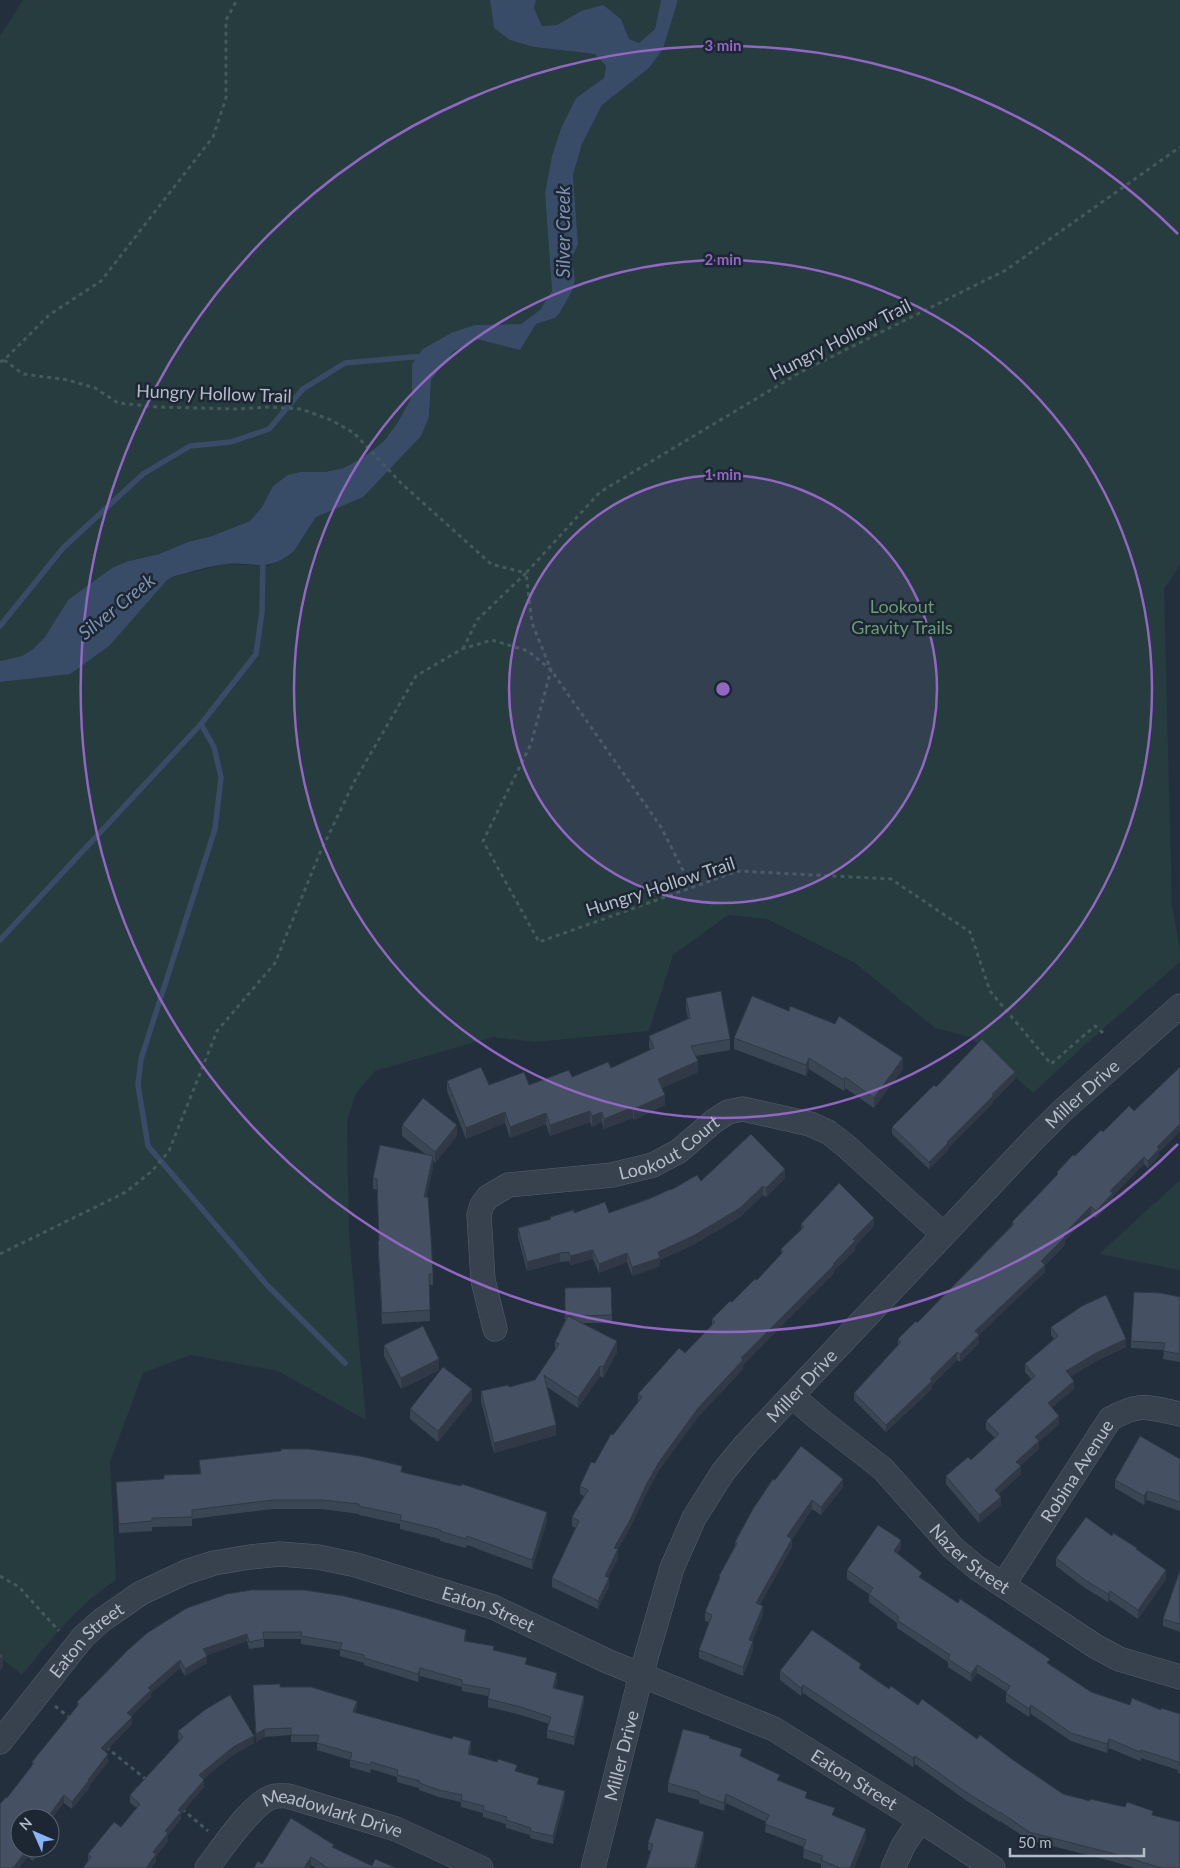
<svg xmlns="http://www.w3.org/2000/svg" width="1180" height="1868" font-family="Lato,sans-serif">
  <rect width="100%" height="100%" fill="#242f3e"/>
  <!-- green -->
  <path fill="#263c3f" d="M 23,0 L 490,0 L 494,28 L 534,47 L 595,54 L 606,66 L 604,78 L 576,98 L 561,128 L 552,156 L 545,193 L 552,291 L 540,310 L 521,324 L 475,325 L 424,349 L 412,364 L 412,394 L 410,400 L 398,422 L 384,441 L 365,456 L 344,468 L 325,472 L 300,472 L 273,486 L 262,507 L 250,521 L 212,536 L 188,542 L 159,554 L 129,561 L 68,600 L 45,637 L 32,650 L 22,656 L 0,661 L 0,36 Z
    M 536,0 L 661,0 L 655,29 L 639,43 L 629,39 L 621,19 L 581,11 L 557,25 L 542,26 L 534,8 Z
    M 678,0 L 1180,0 L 1180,565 L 1164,589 L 1172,905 L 1180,949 L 1180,962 L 1087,1043 L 1033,1093 L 970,1037 L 935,1028 L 855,963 L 767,919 L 728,915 L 673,955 L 649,1031 L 535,1042 L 493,1037 L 375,1071 L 356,1093 L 347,1121 L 349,1234 L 366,1420 L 278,1371 L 190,1355 L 143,1373 L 110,1462 L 116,1580 C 78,1605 50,1640 22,1675 L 0,1657 L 0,682 L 8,682 L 172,577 L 225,564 L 269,566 L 294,551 L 316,517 L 429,417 L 431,380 L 453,352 L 476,339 L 520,350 L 536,324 L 555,318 L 559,314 L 572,291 L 575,280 L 572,258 L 578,244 L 573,175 L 582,144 L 602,105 L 649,68 L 663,49 Z
    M 1180,1180 L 1180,1270 L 1099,1254 Z"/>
  <!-- water -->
  <path fill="#394c67" d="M 490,0 L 536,0 L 534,8 L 542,26 L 557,25 L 581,11 L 603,5 L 621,19 L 629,39 L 639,43 L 655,29 L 661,0 L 678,0 L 663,49 L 649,68 L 602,105 L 582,144 L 573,175 L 578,244 L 572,258 L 575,280 L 572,291 L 559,314 L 555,318 L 536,324 L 520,350 L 476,339 L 453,352 L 431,380 L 429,417 L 421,436 L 363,497 L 316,517 L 294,551 C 266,574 256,561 226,564 C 208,566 190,572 172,577 L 167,580 L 109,646 L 70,674 L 0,682 L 0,661 L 22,656 L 32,650 L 45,637 L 68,600 L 112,568 L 129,561 L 159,554 L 188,542 L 212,536 L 250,521 L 262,507 L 273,486 L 288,475 L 300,472 L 325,472 L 344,468 L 365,456 L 384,441 L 398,422 L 410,400 L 412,394 L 412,364 L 423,349 L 451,333 L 475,325 L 521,324 L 540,310 L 552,291 L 545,193 L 552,156 L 561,128 L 576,98 L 604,78 L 606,66 L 595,54 L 534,47 L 510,40 L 494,28 Z"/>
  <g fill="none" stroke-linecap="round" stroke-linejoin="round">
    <!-- stream -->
    <path stroke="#394c67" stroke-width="5.5" d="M 0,626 L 63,548 L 143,474 L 190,446 L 231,442 L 269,429 L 303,389 L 345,363 L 412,357 L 424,357
      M 201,724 L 214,747 L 221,777 L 215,829 L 141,1059 L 138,1085 L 148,1146 L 267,1285 L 345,1363
      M 0,940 L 201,724 L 256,654 L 262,612 L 263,558"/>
    <defs>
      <g id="minor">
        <path id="s1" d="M 495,1329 L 483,1280 L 479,1215 L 482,1205 L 488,1197 L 508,1185 L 612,1175 L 653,1165 L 679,1151 L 714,1121 L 728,1112 L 743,1109 L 810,1124 L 828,1132 L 846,1146 L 943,1234"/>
        <path id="s2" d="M 792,1396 L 819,1419 L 883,1469 L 952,1547 L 977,1568 L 1095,1646 L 1119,1659 L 1180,1677"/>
        <path id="s3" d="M 1003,1585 L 1110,1419 C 1141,1402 1147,1407 1180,1414"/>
        <path id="s4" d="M 0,1742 L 83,1637 L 102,1620 L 141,1593 L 186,1572 L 214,1563 L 250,1557 L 280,1554 L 318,1557 L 356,1565 L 493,1607 L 607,1661 L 774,1729 L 920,1820 L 993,1868"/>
        <path id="s5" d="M 207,1868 C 221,1850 252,1803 272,1797 C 277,1795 283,1796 288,1796 L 396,1829 L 481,1868"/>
        <path id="s6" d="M 593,1868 L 641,1675 L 672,1568 L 694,1518 L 723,1472 L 746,1444 L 1035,1138 L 1063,1110 L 1180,1006"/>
        <path d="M 893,1868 L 903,1846 L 920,1820"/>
      </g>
    </defs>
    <!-- minor casing -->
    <use href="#minor" stroke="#565f6c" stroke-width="25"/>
    <!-- path -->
    <path stroke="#44595c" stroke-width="3" stroke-dasharray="4 4" stroke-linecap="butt" d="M 4,360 L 23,374 L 68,380 L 95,388 L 118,403 L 158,407 L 235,409 L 270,407 L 301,409 L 331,420 L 354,433 L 401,483 L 491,564 L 526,573
      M 0,362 L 4,360 L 49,315 L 101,281 L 213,137 L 226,98 L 226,20 L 237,0
      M 463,649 L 477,620 L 526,573
      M 1103,1033 L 1095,1026 L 1051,1064 L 990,991 L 970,932 L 891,879 L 738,871 L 539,942 L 483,841 L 531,744 L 551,670 L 532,623 L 526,573 L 600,492 L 799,373 L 1006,270 L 1180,147
      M 0,1254 L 126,1192 L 152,1171 L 169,1151 L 217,1031 L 275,963 L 319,855 L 354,782 L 416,676 L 462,649 L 492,640 L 528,651 L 551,670 L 661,827 L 692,888
      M 0,1576 L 19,1587 L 59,1631
      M 55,1706 L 70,1718
      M 106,1747 L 148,1781
      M 182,1809 L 208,1831"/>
    <!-- minor -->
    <use href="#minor" stroke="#38414e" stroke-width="24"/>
  </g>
  <!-- wall -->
  <path fill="#3b4654" d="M 686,998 L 730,1039 L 730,1050 L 696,1056 L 698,1072 L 662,1088 L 665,1105 L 634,1120 L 633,1118 L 604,1129 L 602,1122 L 592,1127 L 590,1122 L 550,1136 L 546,1124 L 510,1138 L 505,1123 L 466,1139 L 447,1091 L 447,1081 L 489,1085 L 529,1085 L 572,1077 L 611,1068 L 650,1050 L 649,1047 L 649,1036 L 688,1019 L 686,1009 Z
    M 734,1038 L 903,1069 L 874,1108 L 845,1088 L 844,1091 L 809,1069 L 806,1076 L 734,1049 Z
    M 1180,1067 L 1180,1131 L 1159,1152 L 1159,1156 L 1148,1168 L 1144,1164 L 1113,1196 L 1113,1201 L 1096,1218 L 1091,1214 L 1065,1240 L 1065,1245 L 1045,1265 L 1045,1272 L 978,1335 L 979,1343 L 960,1362 L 957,1360 L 932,1385 L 932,1389 L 886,1432 L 854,1400 L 854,1393 L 898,1345 L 898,1339 L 917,1323 L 1012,1225 L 1012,1222 L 1057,1176 L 1057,1172 L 1103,1132 L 1134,1111 Z
    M 1015,1079 L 993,1101 L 993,1103 L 948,1148 L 948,1150 L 929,1169 L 892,1134 L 892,1127 L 936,1087 Z
    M 402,1125 L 457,1136 L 435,1163 L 433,1160 L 433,1167 L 426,1197 L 433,1274 L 433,1285 L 429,1285 L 430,1321 L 382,1324 L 378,1252 L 378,1241 L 379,1241 L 377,1190 L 373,1189 L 373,1178 L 425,1154 L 402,1136 Z
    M 785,1178 L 766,1197 L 763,1195 L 740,1217 L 693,1245 L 660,1260 L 660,1266 L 632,1276 L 627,1262 L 599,1273 L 593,1259 L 570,1265 L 569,1261 L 560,1262 L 527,1271 L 518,1237 L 518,1228 L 550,1220 L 550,1217 L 609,1213 L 671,1190 L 701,1181 Z
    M 801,1224 L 874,1226 L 855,1246 L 855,1250 L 834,1271 L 834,1273 L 743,1365 L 743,1369 L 698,1417 L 659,1470 L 647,1492 L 630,1528 L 618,1549 L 618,1558 L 608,1577 L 609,1586 L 598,1609 L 552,1587 L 552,1578 L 576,1528 L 572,1526 L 572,1517 L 584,1496 L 580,1494 L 580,1486 L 613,1435 L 638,1402 L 638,1394 L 685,1353 L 712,1325 L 712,1319 L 732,1302 L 757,1280 L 781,1254 L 781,1249 L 801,1230 Z
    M 565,1288 L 612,1315 L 612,1323 L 582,1323 L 617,1352 L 603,1378 L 600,1376 L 578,1408 L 547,1387 L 556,1435 L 494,1453 L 481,1401 L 481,1391 L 509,1387 L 535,1380 L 555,1351 L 555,1342 L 565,1321 Z
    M 1180,1297 L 1180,1362 L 1163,1359 L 1164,1350 L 1131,1348 L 1131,1341 Z
    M 1051,1327 L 1126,1347 L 1096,1361 L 1070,1377 L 1074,1389 L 1052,1407 L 1059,1424 L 1039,1442 L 1039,1449 L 1020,1466 L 1021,1474 L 999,1494 L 1001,1505 L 979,1523 L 946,1484 L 946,1476 L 971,1460 L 995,1438 L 986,1429 L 986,1421 L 1032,1380 L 1025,1372 L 1025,1364 L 1054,1339 L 1051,1335 Z
    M 384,1345 L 439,1370 L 401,1389 L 384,1356 Z
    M 472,1400 L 438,1442 L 410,1419 L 410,1409 Z
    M 1180,1459 L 1180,1511 L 1147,1500 L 1144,1505 L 1115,1488 L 1115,1480 Z
    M 199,1460 L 402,1472 L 547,1521 L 532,1569 L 467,1545 L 466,1548 L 440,1541 L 440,1539 L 400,1529 L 400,1524 L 359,1515 L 359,1514 L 322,1509 L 273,1509 L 192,1519 L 192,1526 L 152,1527 L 152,1531 L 119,1533 L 116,1482 L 164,1479 L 200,1474 Z
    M 775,1480 L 843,1487 L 821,1515 L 812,1509 L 792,1539 L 792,1547 L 760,1604 L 763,1615 L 752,1641 L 753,1650 L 743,1676 L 699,1658 L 699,1650 L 709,1622 L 705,1621 L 705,1612 L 719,1580 L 719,1576 L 735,1546 L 735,1542 Z
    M 1112,1536 L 1137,1550 L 1166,1579 L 1138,1619 L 1110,1600 L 1108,1602 L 1085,1588 L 1056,1566 L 1056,1558 Z
    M 901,1548 L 897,1553 L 922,1579 L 1091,1692 L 1130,1705 L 1180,1714 L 1180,1774 L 1178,1773 L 1178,1770 L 1141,1758 L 1140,1761 L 1109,1748 L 1107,1753 L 1071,1741 L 1031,1714 L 1029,1717 L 1006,1702 L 1006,1693 L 1007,1692 L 977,1673 L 971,1682 L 948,1667 L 948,1662 L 897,1628 L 897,1623 L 869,1602 L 869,1594 L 847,1579 L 847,1570 Z
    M 1180,1570 L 1180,1632 L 1163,1626 L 1163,1619 Z
    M 187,1608 L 466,1638 L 466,1641 L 494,1650 L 527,1665 L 557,1681 L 555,1688 L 584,1703 L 574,1745 L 547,1738 L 547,1730 L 549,1724 L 521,1715 L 488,1707 L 488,1696 L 462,1691 L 462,1687 L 420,1676 L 418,1682 L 364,1665 L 364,1663 L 340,1656 L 340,1650 L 301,1644 L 301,1639 L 264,1639 L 264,1647 L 249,1649 L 247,1641 L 206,1655 L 207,1663 L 185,1676 L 180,1668 L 151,1693 L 151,1697 L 131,1716 L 132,1724 L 105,1752 L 108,1762 L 89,1786 L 89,1788 L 72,1809 L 64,1803 L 20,1818 L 44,1848 L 33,1861 L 28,1857 L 7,1798 L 32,1765 L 32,1762 L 77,1707 L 77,1702 Z
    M 861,1670 L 889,1689 L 1013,1760 L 1063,1794 L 1090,1801 L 1153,1815 L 1180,1868 L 1135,1868 L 1111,1861 L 1029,1840 L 1000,1821 L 1000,1822 L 967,1801 L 915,1764 L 913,1767 L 803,1693 L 801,1696 L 780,1680 L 780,1671 Z
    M 253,1685 L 280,1687 L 357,1708 L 355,1712 L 471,1748 L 470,1755 L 517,1771 L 539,1785 L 565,1798 L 553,1844 L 530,1838 L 530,1835 L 506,1828 L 506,1824 L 483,1817 L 483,1813 L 461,1807 L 461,1802 L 439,1797 L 419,1790 L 419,1788 L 397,1782 L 397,1777 L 371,1769 L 370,1773 L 350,1767 L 350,1760 L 317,1750 L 317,1742 L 291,1742 L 291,1735 L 265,1737 L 256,1742 Z
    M 178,1731 L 254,1743 L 233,1755 L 203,1779 L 204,1787 L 181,1814 L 181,1819 L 168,1835 L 168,1841 L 156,1856 L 156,1861 L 151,1868 L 83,1868 L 88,1862 L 88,1854 L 121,1827 L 137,1808 L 130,1803 L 130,1795 L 180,1741 L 178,1739 Z
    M 710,1738 L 742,1757 L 835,1816 L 866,1838 L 854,1868 L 821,1868 L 821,1864 L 803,1858 L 804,1847 L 765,1832 L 766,1822 L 726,1803 L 724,1811 L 699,1803 L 699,1800 L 668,1792 L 668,1783 Z
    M 704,1840 L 651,1851 L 648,1850 L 648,1843 Z
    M 334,1848 L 372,1866 L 396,1868 L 316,1868 L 311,1865 L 309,1868 L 254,1868 L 262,1864 Z"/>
  <!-- shaded-wall -->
  <path fill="#303945" d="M 809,1058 L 809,1069 L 806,1076 L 806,1065 Z
    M 903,1058 L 903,1069 L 874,1108 L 874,1098 Z
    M 698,1061 L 698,1072 L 658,1090 L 658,1079 Z
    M 1015,1072 L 1015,1079 L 993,1101 L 993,1103 L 948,1148 L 948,1150 L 929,1169 L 929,1162 L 947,1142 Z
    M 845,1077 L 845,1088 L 844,1091 L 844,1080 Z
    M 665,1095 L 665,1105 L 634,1120 L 634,1109 Z
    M 633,1107 L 633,1118 L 604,1129 L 604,1119 Z
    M 590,1111 L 590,1122 L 550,1136 L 550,1125 Z
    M 505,1112 L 505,1123 L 466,1139 L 466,1128 Z
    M 602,1112 L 602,1122 L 592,1127 L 592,1116 Z
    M 546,1113 L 546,1124 L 510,1138 L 510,1127 Z
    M 1180,1124 L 1180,1131 L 1159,1152 L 1159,1156 L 1148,1168 L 1148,1161 L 1157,1147 Z
    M 457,1125 L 457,1136 L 435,1163 L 435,1152 Z
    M 433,1156 L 433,1167 L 424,1208 L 424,1197 Z
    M 1144,1157 L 1144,1164 L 1113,1196 L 1113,1201 L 1096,1218 L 1096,1211 L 1110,1191 Z
    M 785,1169 L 785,1178 L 766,1197 L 766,1188 Z
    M 763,1186 L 763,1195 L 740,1217 L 693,1245 L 660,1260 L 660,1266 L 632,1276 L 632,1267 L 658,1252 Z
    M 1091,1206 L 1091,1214 L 1065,1240 L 1065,1245 L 1041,1269 L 1041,1261 L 1063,1235 Z
    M 874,1218 L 874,1226 L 855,1246 L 855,1250 L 834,1271 L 834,1273 L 743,1365 L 743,1369 L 698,1417 L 659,1470 L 647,1492 L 630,1528 L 614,1556 L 614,1548 L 647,1483 L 659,1462 L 698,1408 L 741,1358 L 833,1264 L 853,1239 Z
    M 593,1250 L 593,1259 L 570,1265 L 570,1256 Z
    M 560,1253 L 560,1262 L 527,1271 L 527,1262 Z
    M 627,1253 L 627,1262 L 599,1273 L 599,1264 Z
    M 1045,1265 L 1045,1272 L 975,1339 L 975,1331 Z
    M 979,1335 L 979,1343 L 960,1362 L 960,1354 Z
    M 1126,1339 L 1126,1347 L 1096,1361 L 1066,1379 L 1066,1371 L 1096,1353 Z
    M 617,1341 L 617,1352 L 603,1378 L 603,1367 Z
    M 957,1352 L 957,1360 L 932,1385 L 932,1389 L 886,1432 L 886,1425 L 930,1379 Z
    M 439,1359 L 439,1370 L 401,1389 L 401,1378 Z
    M 600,1366 L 600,1376 L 578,1408 L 578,1398 Z
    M 1074,1381 L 1074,1389 L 1048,1411 L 1048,1403 Z
    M 472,1389 L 472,1400 L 438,1442 L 438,1431 Z
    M 1059,1416 L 1059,1424 L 1039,1442 L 1039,1449 L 1016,1470 L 1016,1462 L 1035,1437 Z
    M 556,1425 L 556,1435 L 494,1453 L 494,1443 Z
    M 1021,1466 L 1021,1474 L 995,1498 L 995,1490 Z
    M 843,1479 L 843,1487 L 821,1515 L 821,1507 Z
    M 1147,1491 L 1147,1500 L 1144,1505 L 1144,1496 Z
    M 1001,1497 L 1001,1505 L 979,1523 L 979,1515 Z
    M 812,1500 L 812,1509 L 792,1539 L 792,1547 L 756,1612 L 756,1603 L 787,1536 Z
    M 547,1512 L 547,1521 L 532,1569 L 532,1560 Z
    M 901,1540 L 901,1548 L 894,1559 L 894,1551 Z
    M 618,1549 L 618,1558 L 605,1584 L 605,1576 Z
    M 1166,1570 L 1166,1579 L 1138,1619 L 1138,1610 Z
    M 609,1578 L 609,1586 L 598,1609 L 598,1601 Z
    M 1110,1591 L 1110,1600 L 1108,1602 L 1108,1594 Z
    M 763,1606 L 763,1615 L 749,1648 L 749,1640 Z
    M 466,1630 L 466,1638 L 464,1648 L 464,1641 Z
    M 247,1634 L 247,1641 L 203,1657 L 203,1649 Z
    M 753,1641 L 753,1650 L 743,1676 L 743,1667 Z
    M 3,1656 L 3,1667 L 0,1671 L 0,1660 Z
    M 207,1656 L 207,1663 L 185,1676 L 185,1669 Z
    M 180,1660 L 180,1668 L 151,1693 L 151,1697 L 127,1720 L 127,1713 L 148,1688 Z
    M 977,1665 L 977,1673 L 971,1682 L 971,1674 Z
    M 420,1668 L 420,1676 L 418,1682 L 418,1674 Z
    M 557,1673 L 557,1681 L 553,1695 L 553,1688 Z
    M 803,1685 L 803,1693 L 801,1696 L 801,1688 Z
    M 584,1696 L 584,1703 L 574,1745 L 574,1737 Z
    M 357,1701 L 357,1708 L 353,1719 L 353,1712 Z
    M 1031,1705 L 1031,1714 L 1029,1717 L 1029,1709 Z
    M 132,1717 L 132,1724 L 101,1756 L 101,1748 Z
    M 265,1729 L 265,1737 L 256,1742 L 256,1734 Z
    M 254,1736 L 254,1743 L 233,1755 L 199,1783 L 199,1775 L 233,1747 Z
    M 1109,1739 L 1109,1748 L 1107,1753 L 1107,1744 Z
    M 471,1741 L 471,1748 L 468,1762 L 468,1754 Z
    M 108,1754 L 108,1762 L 89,1786 L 89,1788 L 72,1809 L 72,1802 L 88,1780 Z
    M 915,1756 L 915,1764 L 913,1767 L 913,1758 Z
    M 204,1780 L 204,1787 L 181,1814 L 181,1819 L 168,1835 L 168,1841 L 156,1856 L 156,1861 L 151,1868 L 146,1868 L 153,1852 L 178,1810 Z
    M 565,1791 L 565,1798 L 553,1844 L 553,1836 Z
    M 726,1794 L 726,1803 L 724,1811 L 724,1803 Z
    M 64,1795 L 64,1803 L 50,1821 L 50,1818 L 47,1818 Z
    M 866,1829 L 866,1838 L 854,1868 L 850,1868 Z
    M 704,1832 L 704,1840 L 697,1868 L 695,1868 Z
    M 37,1848 L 44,1848 L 33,1861 L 33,1854 Z
    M 28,1849 L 28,1857 L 19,1868 L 13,1868 Z
    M 311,1857 L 311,1865 L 309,1868 L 304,1868 Z"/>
  <!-- building -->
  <path fill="#455162" stroke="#303945" d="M 721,991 L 730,1039 L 691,1046 L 698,1061 L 658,1079 L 665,1095 L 634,1109 L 633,1107 L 604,1119 L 602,1112 L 592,1116 L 590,1111 L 550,1125 L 546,1113 L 510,1127 L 505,1112 L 466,1128 L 447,1081 L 481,1067 L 489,1085 L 524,1072 L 529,1085 L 569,1070 L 572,1077 L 608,1062 L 611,1068 L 654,1048 L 649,1036 L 690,1018 L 686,998 Z
    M 752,996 L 789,1011 L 790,1006 L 835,1024 L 839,1016 L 903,1058 L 874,1098 L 845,1077 L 844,1080 L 809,1058 L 806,1065 L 734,1038 Z
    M 982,1039 L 1015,1072 L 992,1094 L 993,1096 L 947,1142 L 948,1143 L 929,1162 L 892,1127 L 934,1085 L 936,1087 Z
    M 1180,1067 L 1180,1124 L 1157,1147 L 1159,1149 L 1148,1161 L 1144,1157 L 1110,1191 L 1113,1193 L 1096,1211 L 1091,1206 L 1063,1235 L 1065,1237 L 1041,1261 L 1045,1265 L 975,1331 L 979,1335 L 960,1354 L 957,1352 L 930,1379 L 932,1381 L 886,1425 L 854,1393 L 901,1342 L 898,1339 L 916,1321 L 917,1323 L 1014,1224 L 1012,1222 L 1058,1174 L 1057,1172 L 1073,1155 L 1075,1156 L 1101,1130 L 1103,1132 L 1129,1106 L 1134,1111 Z
    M 423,1098 L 457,1125 L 435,1152 L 402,1125 Z
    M 751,1134 L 785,1169 L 766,1188 L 763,1186 L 740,1208 L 693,1236 L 658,1252 L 660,1258 L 632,1267 L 627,1253 L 599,1264 L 593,1250 L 570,1256 L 569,1252 L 560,1253 L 527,1262 L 518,1228 L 551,1219 L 550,1217 L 574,1210 L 574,1213 L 605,1202 L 609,1213 L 649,1199 L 671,1189 L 671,1190 L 697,1175 L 701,1181 Z
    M 380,1145 L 433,1156 L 424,1197 L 428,1197 L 431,1238 L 433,1274 L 429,1274 L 430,1310 L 382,1313 L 378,1241 L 379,1241 L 377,1179 L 373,1178 Z
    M 839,1183 L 874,1218 L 853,1239 L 855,1241 L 833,1264 L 834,1265 L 741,1358 L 743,1360 L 698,1408 L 659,1462 L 647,1483 L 630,1520 L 614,1548 L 618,1549 L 605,1576 L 609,1578 L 598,1601 L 552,1578 L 579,1521 L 572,1517 L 588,1490 L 580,1486 L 591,1462 L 595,1463 L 611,1434 L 613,1435 L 642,1397 L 638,1394 L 679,1348 L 685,1353 L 715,1322 L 712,1319 L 730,1301 L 732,1302 L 755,1279 L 757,1280 L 783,1252 L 781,1249 L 804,1227 L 801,1224 Z
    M 611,1287 L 612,1315 L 565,1316 L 565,1288 Z
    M 1134,1292 L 1161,1293 L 1180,1297 L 1180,1354 L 1163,1351 L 1165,1343 L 1131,1341 Z
    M 1106,1295 L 1126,1339 L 1096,1353 L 1066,1371 L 1074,1381 L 1048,1403 L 1059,1416 L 1035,1437 L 1039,1441 L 1016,1462 L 1021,1466 L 995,1490 L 1001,1497 L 979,1515 L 946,1476 L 968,1457 L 971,1460 L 999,1434 L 986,1421 L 1035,1376 L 1025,1364 L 1058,1336 L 1051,1327 L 1082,1306 Z
    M 568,1316 L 617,1341 L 603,1367 L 600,1366 L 578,1398 L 544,1375 L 556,1425 L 494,1443 L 481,1391 L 508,1385 L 509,1387 L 535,1380 L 559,1344 L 555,1342 Z
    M 423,1326 L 439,1359 L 401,1378 L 384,1345 Z
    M 443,1367 L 472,1389 L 438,1431 L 410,1409 Z
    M 1140,1436 L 1180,1459 L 1180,1502 L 1147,1491 L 1144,1496 L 1115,1480 Z
    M 801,1446 L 843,1479 L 821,1507 L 812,1500 L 787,1536 L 792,1539 L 756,1603 L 763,1606 L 749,1640 L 753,1641 L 743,1667 L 699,1650 L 712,1615 L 705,1612 L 720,1577 L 719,1576 L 737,1543 L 735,1542 L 753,1509 L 773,1479 L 775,1480 Z
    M 281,1449 L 309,1449 L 360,1456 L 402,1466 L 401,1472 L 461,1486 L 462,1484 L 547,1512 L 532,1560 L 467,1536 L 466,1539 L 440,1531 L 441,1530 L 400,1520 L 401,1515 L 359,1506 L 359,1504 L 322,1500 L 273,1500 L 192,1510 L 192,1517 L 152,1518 L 152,1521 L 119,1524 L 116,1482 L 164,1479 L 164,1475 L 201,1474 L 199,1460 L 281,1451 Z
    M 1086,1517 L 1112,1536 L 1113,1533 L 1137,1548 L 1136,1549 L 1166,1570 L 1138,1610 L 1110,1591 L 1108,1594 L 1085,1580 L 1056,1558 Z
    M 878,1525 L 901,1540 L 894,1551 L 922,1573 L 919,1577 L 958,1603 L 960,1599 L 1050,1659 L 1047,1663 L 1091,1692 L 1130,1705 L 1132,1698 L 1161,1710 L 1161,1708 L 1180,1714 L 1180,1766 L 1178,1765 L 1179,1762 L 1141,1750 L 1140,1752 L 1109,1739 L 1107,1744 L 1071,1733 L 1031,1705 L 1029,1709 L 1006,1693 L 1010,1686 L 977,1665 L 971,1674 L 948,1659 L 950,1655 L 897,1620 L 899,1617 L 869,1594 L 873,1588 L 847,1570 Z
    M 1180,1570 L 1180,1624 L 1163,1619 Z
    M 251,1590 L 304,1590 L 344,1596 L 395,1609 L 466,1630 L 464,1641 L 494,1646 L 493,1650 L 527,1658 L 525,1664 L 557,1673 L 553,1688 L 584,1696 L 574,1737 L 547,1730 L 551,1717 L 521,1707 L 488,1699 L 490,1689 L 462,1684 L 462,1680 L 420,1668 L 418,1674 L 364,1658 L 364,1655 L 340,1649 L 342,1643 L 301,1636 L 302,1632 L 263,1632 L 264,1639 L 249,1642 L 247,1634 L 203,1649 L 207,1656 L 185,1669 L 180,1660 L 148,1688 L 151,1690 L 127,1713 L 132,1717 L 101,1748 L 108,1754 L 88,1780 L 89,1780 L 72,1802 L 64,1795 L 47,1818 L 20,1818 L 20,1848 L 37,1848 L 33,1854 L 28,1849 L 13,1868 L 0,1868 L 0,1804 L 6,1797 L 7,1798 L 34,1763 L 32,1762 L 79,1704 L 77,1702 L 128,1650 L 147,1633 L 187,1608 L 227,1594 Z
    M 812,1630 L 861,1664 L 859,1668 L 889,1689 L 891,1686 L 918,1705 L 922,1699 L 977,1739 L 980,1735 L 1013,1760 L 1063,1794 L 1090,1801 L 1090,1799 L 1125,1807 L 1127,1802 L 1153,1811 L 1152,1815 L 1180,1822 L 1180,1868 L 1162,1868 L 1111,1853 L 1029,1832 L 1000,1812 L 1000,1813 L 967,1793 L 915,1756 L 913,1758 L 803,1685 L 801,1688 L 780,1671 Z
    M 0,1653 L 3,1656 L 0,1660 Z
    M 280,1684 L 280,1687 L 311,1687 L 357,1701 L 353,1712 L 452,1739 L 453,1736 L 471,1741 L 468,1754 L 497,1762 L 498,1759 L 517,1765 L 515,1771 L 539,1778 L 537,1784 L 565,1791 L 553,1836 L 530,1831 L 531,1828 L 506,1820 L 507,1817 L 483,1810 L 484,1806 L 461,1800 L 462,1795 L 439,1790 L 419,1783 L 420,1781 L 397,1775 L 398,1770 L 371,1762 L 370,1765 L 350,1760 L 352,1753 L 317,1743 L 319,1735 L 291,1735 L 291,1728 L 265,1729 L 256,1734 L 253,1685 Z
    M 230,1695 L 254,1736 L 233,1747 L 199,1775 L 204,1780 L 178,1810 L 181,1812 L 165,1831 L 168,1833 L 153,1852 L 156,1854 L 146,1868 L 83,1868 L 91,1857 L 88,1854 L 114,1822 L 121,1827 L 140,1804 L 130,1795 L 183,1737 L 178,1731 L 206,1709 Z
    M 683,1729 L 710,1736 L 709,1738 L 742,1749 L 740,1756 L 780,1775 L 777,1780 L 807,1792 L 805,1798 L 835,1808 L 832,1815 L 866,1829 L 850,1868 L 840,1868 L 821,1860 L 823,1856 L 803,1849 L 806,1840 L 765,1824 L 769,1815 L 726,1794 L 724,1803 L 699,1794 L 699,1792 L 668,1783 Z
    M 291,1818 L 334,1845 L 332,1847 L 372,1866 L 375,1859 L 396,1868 L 328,1868 L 311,1857 L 304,1868 L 254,1868 L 258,1861 L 262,1864 Z
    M 656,1818 L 704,1832 L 695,1868 L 646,1868 L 653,1844 L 648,1843 Z"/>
  <!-- distance rings -->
  <circle cx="723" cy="689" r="214" fill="#9266c3" fill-opacity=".12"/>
  <g fill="none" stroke="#9266c3" stroke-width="2.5">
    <circle cx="723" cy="689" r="214"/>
    <circle cx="723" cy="689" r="429"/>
    <path d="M1178 1144A643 643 0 1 1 1178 234"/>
  </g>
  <g text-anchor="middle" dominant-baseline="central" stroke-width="5" stroke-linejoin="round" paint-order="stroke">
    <!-- street labels -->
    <g font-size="18" fill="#b4bcc9" stroke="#1d2633">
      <text transform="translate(840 339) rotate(-27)">Hungry Hollow Trail</text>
      <text transform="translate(214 393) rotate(2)">Hungry Hollow Trail</text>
      <text transform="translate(660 886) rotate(-18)">Hungry Hollow Trail</text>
      <text stroke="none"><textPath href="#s6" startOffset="941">Miller Drive</textPath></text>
      <text stroke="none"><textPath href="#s1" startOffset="328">Lookout Court</textPath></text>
      <text stroke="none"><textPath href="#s6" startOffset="536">Miller Drive</textPath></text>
      <text stroke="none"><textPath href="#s3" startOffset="136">Robina Avenue</textPath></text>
      <text stroke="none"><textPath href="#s2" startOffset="242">Nazer Street</textPath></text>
      <text stroke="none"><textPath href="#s4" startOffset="569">Eaton Street</textPath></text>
      <text stroke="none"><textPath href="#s4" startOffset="134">Eaton Street</textPath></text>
      <text stroke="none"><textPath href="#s6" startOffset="116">Miller Drive</textPath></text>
      <text stroke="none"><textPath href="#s4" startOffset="974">Eaton Street</textPath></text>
      <text stroke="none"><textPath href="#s5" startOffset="160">Meadowlark Drive</textPath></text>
    </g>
    <!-- park labels -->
    <g font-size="18" fill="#6b9a76" stroke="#1d2633">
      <text x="902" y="606">Lookout<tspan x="902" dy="21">Gravity Trails</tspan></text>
    </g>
    <!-- water labels -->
    <g font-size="19" font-style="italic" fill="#7c92b1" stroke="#1d2633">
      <text transform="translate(562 232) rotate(-90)">Silver Creek</text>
      <text transform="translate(116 606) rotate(-39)">Silver Creek</text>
    </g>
  </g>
  <circle cx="723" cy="689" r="8" fill="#9266c3" stroke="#1d2633" stroke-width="2.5"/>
  <g font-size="15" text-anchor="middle" font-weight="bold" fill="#9266c3" stroke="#1d2633" stroke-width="5" stroke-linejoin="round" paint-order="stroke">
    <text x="723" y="51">3 min</text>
    <text x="723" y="265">2 min</text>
    <text x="723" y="480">1 min</text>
  </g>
  <!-- north arrow -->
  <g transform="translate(35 1833) rotate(315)"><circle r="24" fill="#1d2633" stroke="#59626f"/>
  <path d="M0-4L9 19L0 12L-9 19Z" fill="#8ab4f8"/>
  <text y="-8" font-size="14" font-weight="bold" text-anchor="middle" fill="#b4bcc9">N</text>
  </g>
  <!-- scale -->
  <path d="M1010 1848v8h134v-8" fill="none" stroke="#b4bcc9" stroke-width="2.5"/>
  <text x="1018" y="1848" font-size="15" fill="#b4bcc9" stroke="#1d2633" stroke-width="4" paint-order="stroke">50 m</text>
</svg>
